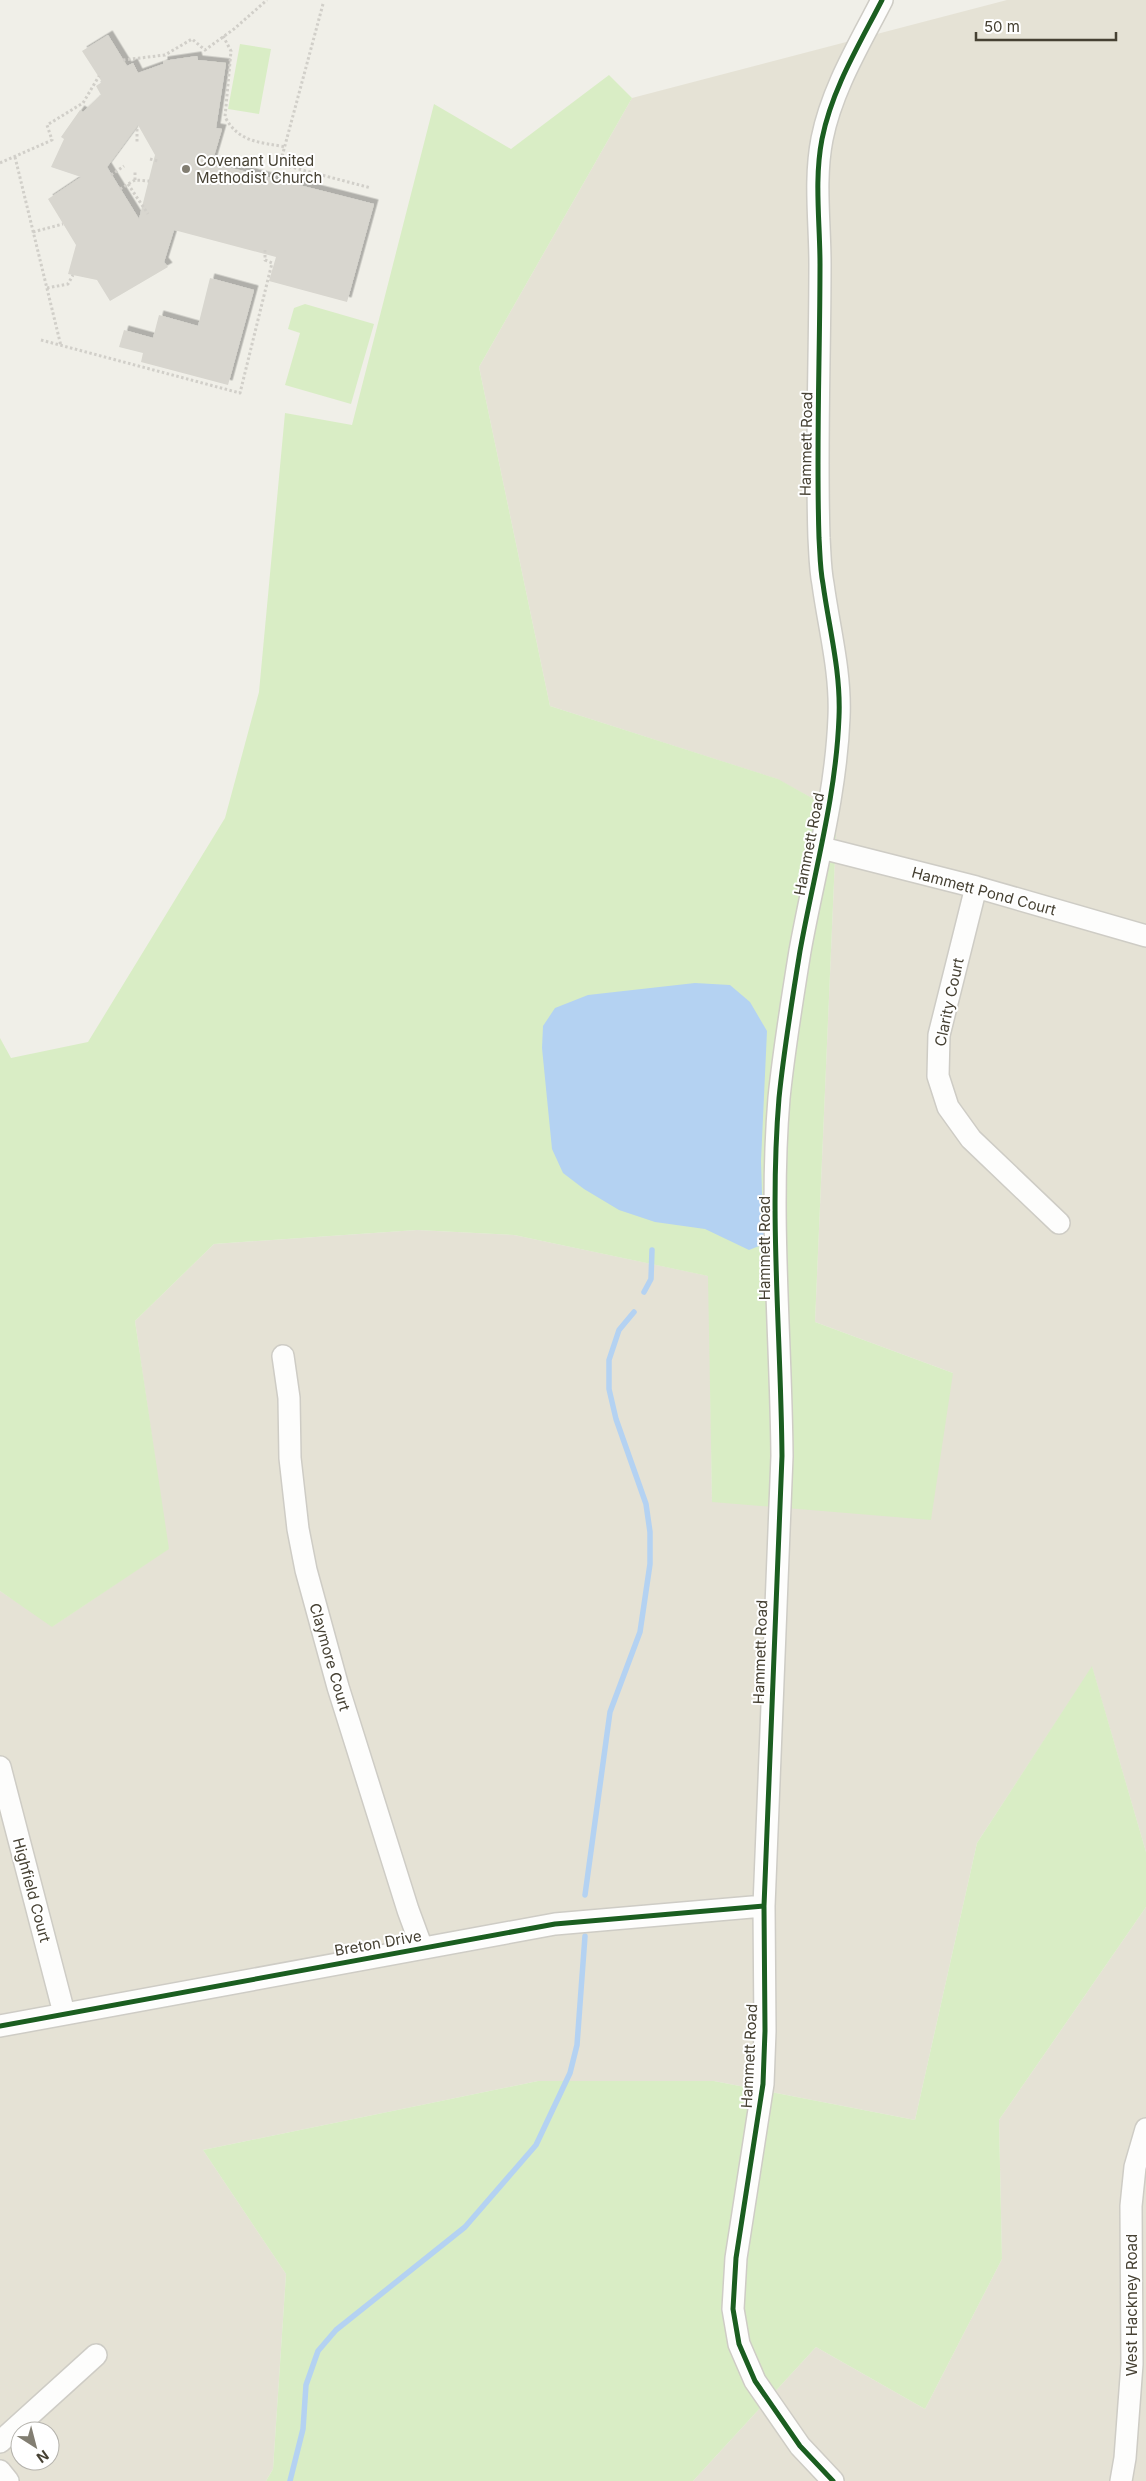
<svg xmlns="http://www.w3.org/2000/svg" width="1146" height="2481" font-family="Inter,sans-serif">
  <defs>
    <filter id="shadow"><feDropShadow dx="4.5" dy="-4.5" stdDeviation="0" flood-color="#0004"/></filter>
  </defs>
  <rect width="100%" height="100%" fill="#f0efe8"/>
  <!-- residential -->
  <path fill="#e5e2d5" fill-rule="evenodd" d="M 1007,0 L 1146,0 L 1146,1852 L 1092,1667 L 977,1843 L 915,2120 L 714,2081 L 538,2081 L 203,2150 L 286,2274 L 273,2469 L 266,2481 L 0,2481 L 0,1591 L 53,1626 L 168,1549 L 135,1321 L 214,1244 L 417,1230 L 514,1235 L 709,1276 L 712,1502 L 953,1373 L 815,1322 L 837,812 L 777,779 L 550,706 L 479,367 L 632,98 ZM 20,2431 L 50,2431 L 50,2461 L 20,2461 Z
    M 1146,1907 L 1146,2481 L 693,2481 L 816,2347 L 925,2409 L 1002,2259 L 999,2120 Z"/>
  <!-- green -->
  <path fill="#d9edc5" d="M 240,44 L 271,49 L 259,114 L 228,109 Z
    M 609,75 L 632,98 L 479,367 L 550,706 L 778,779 L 837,812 L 815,1322 L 953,1373 L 931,1520 L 712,1502 L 708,1276 L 514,1235 L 417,1230 L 214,1244 L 135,1321 L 169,1549 L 52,1627 L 0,1591 L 0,1038 L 11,1058 L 88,1042 L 225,818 L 259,692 L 285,413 L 352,425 L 434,104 L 511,149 Z
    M 305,304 L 374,324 L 351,404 L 285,385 L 300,333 L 288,329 L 294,308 Z
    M 1092,1666 L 1146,1852 L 1146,1907 L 999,2120 L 1002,2259 L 925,2409 L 816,2347 L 693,2481 L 266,2481 L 273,2469 L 286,2274 L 203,2150 L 538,2081 L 714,2081 L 915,2120 L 977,1843 Z"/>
  <!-- water -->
  <path fill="#b4d2f2" d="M 695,983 L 730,985 L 750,1002 L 767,1031 L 761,1161 L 762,1194 L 769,1230 L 764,1244 L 749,1250 L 705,1229 L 655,1222 L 619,1210 L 584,1189 L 563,1173 L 552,1149 L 542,1048 L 543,1026 L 555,1008 L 588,995 Z"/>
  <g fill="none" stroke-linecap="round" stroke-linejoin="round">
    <!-- stream -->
    <path stroke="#b4d2f2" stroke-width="5.5" d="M 644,1292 L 651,1279 L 652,1250
      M 585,1895 L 610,1712 L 640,1632 L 650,1564 L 650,1532 L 646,1504 L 616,1419 L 609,1389 L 609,1360 L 619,1330 L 634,1312
      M 290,2481 L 303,2429 L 306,2385 L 318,2351 L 336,2330 L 465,2227 L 536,2145 L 570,2073 L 577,2045 L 585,1936"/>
  </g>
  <!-- building -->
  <path fill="#d8d6cf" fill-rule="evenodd" filter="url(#shadow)" d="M 108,35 L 127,66 L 133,63 L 138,73 L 163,64 L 163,61 L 197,56 L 198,60 L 226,63 L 216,128 L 222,129 L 212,163 L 374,204 L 347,302 L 269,281 L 276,257 L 174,230 L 164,262 L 168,267 L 110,301 L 97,280 L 68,274 L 76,245 L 48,199 L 81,177 L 51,167 L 64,139 L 61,137 L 80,110 L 83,112 L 101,95 L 96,86 L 102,82 L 82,51 ZM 138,125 L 155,155 L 139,219 L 107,167 Z
    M 210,278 L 254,290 L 228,385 L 141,362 L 143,353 L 119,347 L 124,330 L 153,338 L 159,315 L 198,326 Z"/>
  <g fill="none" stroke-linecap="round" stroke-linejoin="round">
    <defs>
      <path id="street" d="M 822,848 L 976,887 L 1146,936
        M 976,887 L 939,1035 L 938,1076 L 948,1107 L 971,1139 L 1059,1223
        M 283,1356 L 289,1398 L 290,1458 L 298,1529 L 306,1570 L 338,1687 L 408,1910 L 422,1948
        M 0,1767 L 64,2013
        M 0,2026 L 555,1924 L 764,1906
        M 0,2442 L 96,2355
        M 0,2471 L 8,2481
        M 833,2481 L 800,2446 L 755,2381 L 739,2344 L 733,2309 L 736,2258 L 763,2084 L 765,2031 L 764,1906 L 782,1456 C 781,1337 769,1217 779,1098 C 784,1049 792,1000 800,951 C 814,873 836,797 839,717 C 841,672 829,628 823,584 C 820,569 820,553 819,538 C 816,446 820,355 820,264 C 820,223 814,180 822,139 C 832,89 859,45 882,0
        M 1121,2481 L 1125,2458 L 1132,2364 L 1131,2206 L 1135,2167 L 1146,2129"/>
    </defs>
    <!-- street casing -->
    <use href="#street" stroke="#ceccc5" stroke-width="24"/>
    <!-- path -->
    <path stroke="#d1cfc9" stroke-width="3" stroke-dasharray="2.5 2.5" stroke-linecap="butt" d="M 323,4 L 280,164 L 371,188
      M 223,36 L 231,51 L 225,117 C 239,143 260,142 286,147
      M 123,60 L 165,55 L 192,39 L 205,50 L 234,29 L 267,0
      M 137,129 L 137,142
      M 15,157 L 61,346
      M 150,159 L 158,161
      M 0,163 L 52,140 L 47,125 L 83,103 L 99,76
      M 111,175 L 124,166
      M 135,180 L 135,172
      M 128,184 L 148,214
      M 120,189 L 135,180 L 149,181
      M 33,232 L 63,224
      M 47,288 L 68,284 L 73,275
      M 41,340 L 240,393 L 272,263 L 265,260 L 265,249"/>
    <!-- street -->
    <use href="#street" stroke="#fdfdfc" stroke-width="21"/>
    <defs>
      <path id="cycleway" d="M 0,2026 L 555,1924 L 764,1906
        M 833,2481 L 800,2446 L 755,2381 L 739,2344 L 733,2309 L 736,2258 L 763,2084 L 765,2031 L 764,1906 L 782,1456 C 781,1337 769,1217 779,1098 C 784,1049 792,1000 800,951 C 814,873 836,797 839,717 C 841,672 829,628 823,584 C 820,569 820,553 819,538 C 816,446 820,355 820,264 C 820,223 814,180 822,139 C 832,89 859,45 882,0"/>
    </defs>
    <!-- cycleway casing -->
    <use href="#cycleway" stroke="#fff" stroke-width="8"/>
    <!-- cycleway -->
    <use href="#cycleway" stroke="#1b5e20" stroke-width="5"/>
  </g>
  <!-- markers -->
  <circle fill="#827e72" stroke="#fff" stroke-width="2" cx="186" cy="169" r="5"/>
  <g text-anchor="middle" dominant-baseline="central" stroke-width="4" stroke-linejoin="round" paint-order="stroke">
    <!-- poi labels -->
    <g font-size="15" fill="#464133" stroke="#fff" text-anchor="start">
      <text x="196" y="160">Covenant United<tspan x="196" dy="17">Methodist Church</tspan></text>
    </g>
    <!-- street labels -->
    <g font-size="15" fill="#464133" stroke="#fff">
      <text transform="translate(806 444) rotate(-89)">Hammett Road</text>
      <text transform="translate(809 844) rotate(-79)">Hammett Road</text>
      <text transform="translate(984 891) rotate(15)">Hammett Pond Court</text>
      <text transform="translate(949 1002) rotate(-78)">Clarity Court</text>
      <text transform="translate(764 1248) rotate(-90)">Hammett Road</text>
      <text transform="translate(760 1652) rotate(-88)">Hammett Road</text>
      <text transform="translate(330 1657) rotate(74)">Claymore Court</text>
      <text transform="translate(32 1890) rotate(75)">Highfield Court</text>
      <text transform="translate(378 1943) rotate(-10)">Breton Drive</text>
      <text transform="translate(749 2056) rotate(-87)">Hammett Road</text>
      <text transform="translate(1131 2305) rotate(-90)">West Hackney Road</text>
    </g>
  </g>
  <!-- north arrow -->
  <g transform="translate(35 2446) rotate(144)"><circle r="24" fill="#ffffff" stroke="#b5b3ad"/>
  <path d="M0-4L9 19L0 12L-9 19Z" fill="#827e72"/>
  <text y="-8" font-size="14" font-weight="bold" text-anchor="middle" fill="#464133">N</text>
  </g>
  <!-- scale -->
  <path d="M976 32v8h140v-8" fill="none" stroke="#464133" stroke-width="2.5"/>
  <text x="984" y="32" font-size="15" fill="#464133" stroke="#ffffff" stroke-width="4" paint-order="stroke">50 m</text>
</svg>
